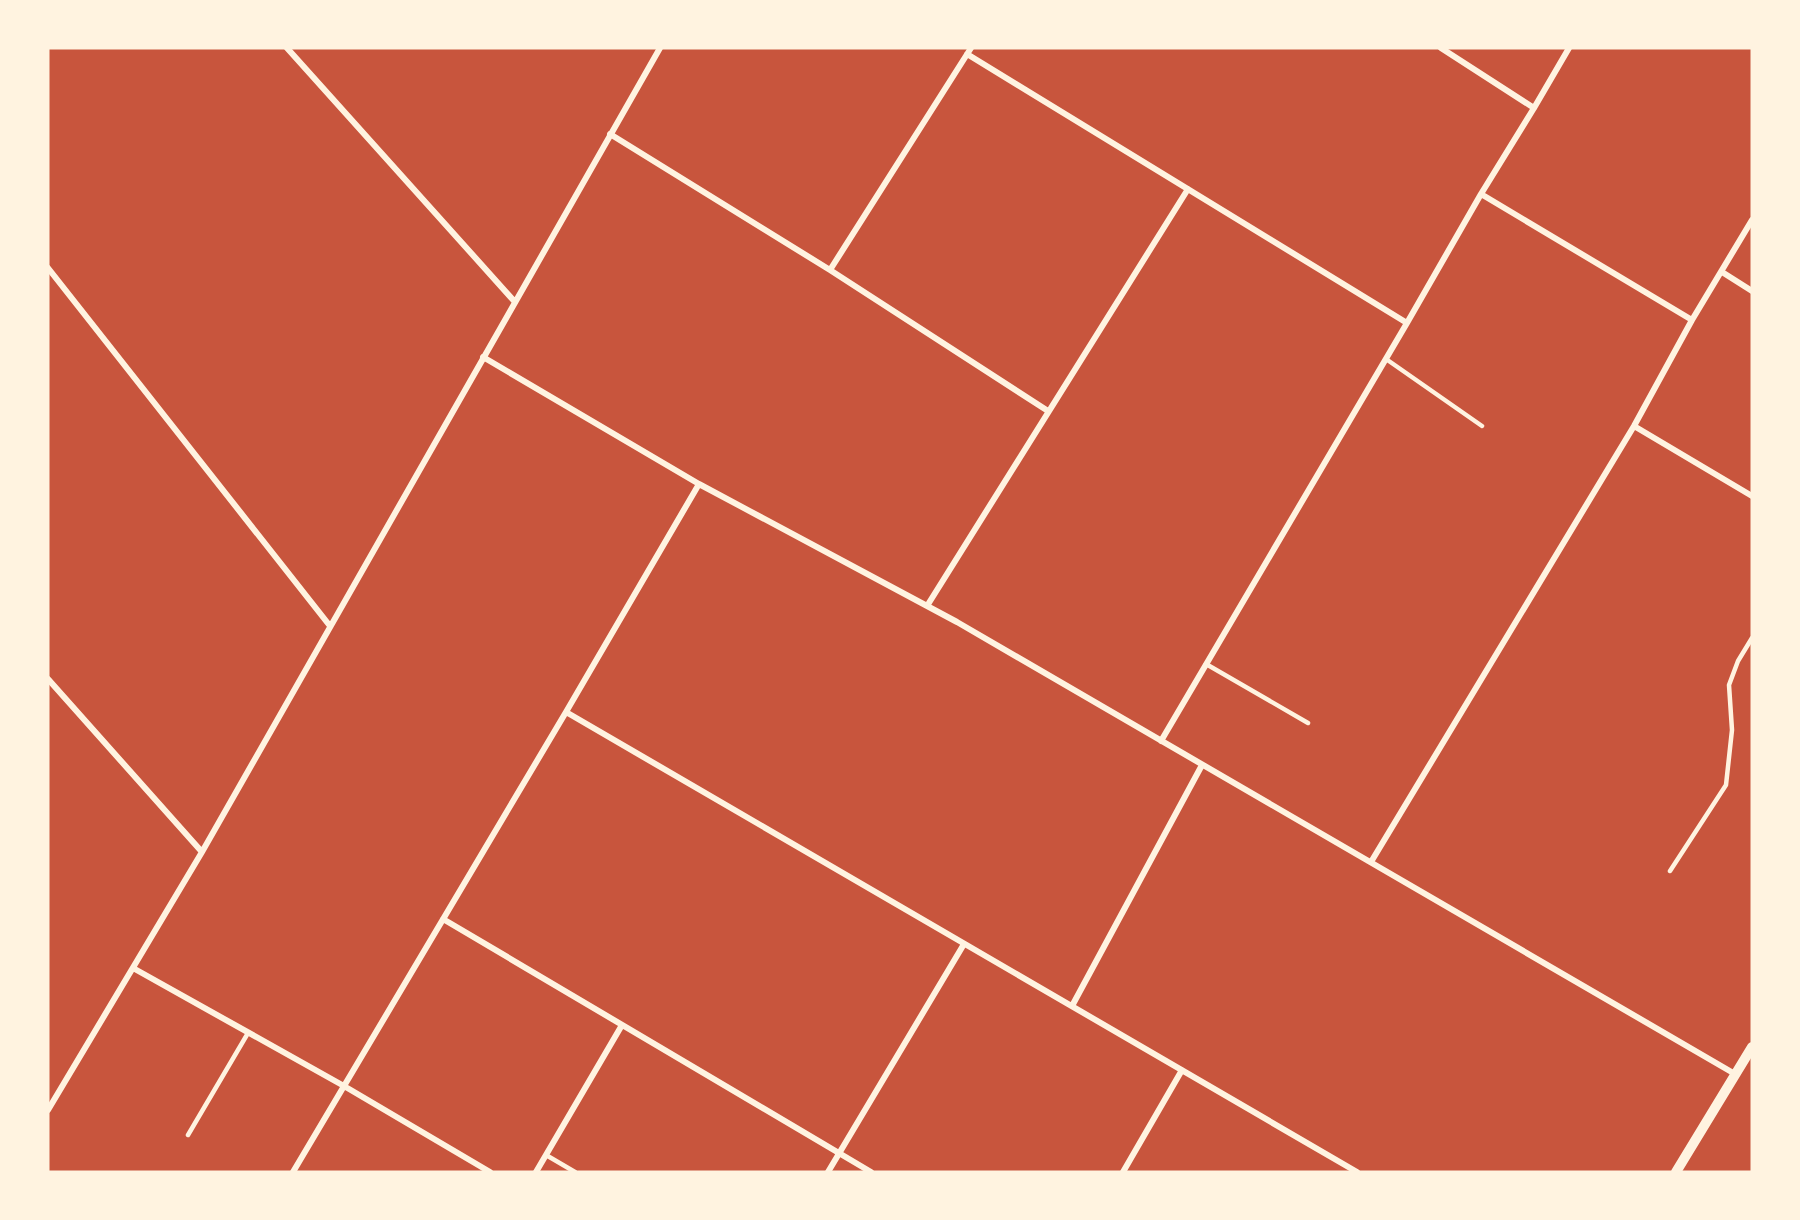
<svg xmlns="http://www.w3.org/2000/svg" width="1800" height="1220" font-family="'Titillium Web',sans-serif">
  <rect width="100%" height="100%" fill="#c8553d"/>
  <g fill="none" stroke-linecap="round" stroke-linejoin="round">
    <!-- service -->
    <path stroke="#fff3e0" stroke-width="4.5" d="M 1386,359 L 1482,426
      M 1206,664 L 1308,723
      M 1670,871 L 1726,785 L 1732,730 L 1729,685 L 1738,661 L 1752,638
      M 188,1135 L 248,1033
      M 546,1155 L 575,1172"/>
    <!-- minor -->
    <path stroke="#fff3e0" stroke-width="6" d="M 287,48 L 515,302
      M 1441,48 L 1534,108
      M 967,54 L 1407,323
      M 610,134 L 830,270 L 1048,411
      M 1481,194 L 1692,320
      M 48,268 L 330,626
      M 830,270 L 971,48
      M 1722,272 L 1752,291
      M 483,357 L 699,484 L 957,622 L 1735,1074
      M 1634,426 L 1752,496
      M 927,606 L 1188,189
      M 48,679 L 202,852
      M 566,712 L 1357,1172
      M 1161,741 L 1407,323 L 1481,194 L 1534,108 L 1569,48
      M 1371,862 L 1634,426 L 1692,320 L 1752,220
      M 443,919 L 871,1172
      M 133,968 L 344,1086 L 490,1172
      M 1072,1006 L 1202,765
      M 48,1110 L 202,852 L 660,48
      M 293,1172 L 566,712 L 699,484
      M 536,1172 L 622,1025
      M 828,1172 L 964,944
      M 1123,1172 L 1182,1070"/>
    <!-- tertiary -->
    <path stroke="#fff3e0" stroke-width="10" d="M 1676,1172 L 1752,1047"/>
  </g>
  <!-- border -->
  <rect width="1800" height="1220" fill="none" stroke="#fff3e0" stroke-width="99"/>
</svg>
